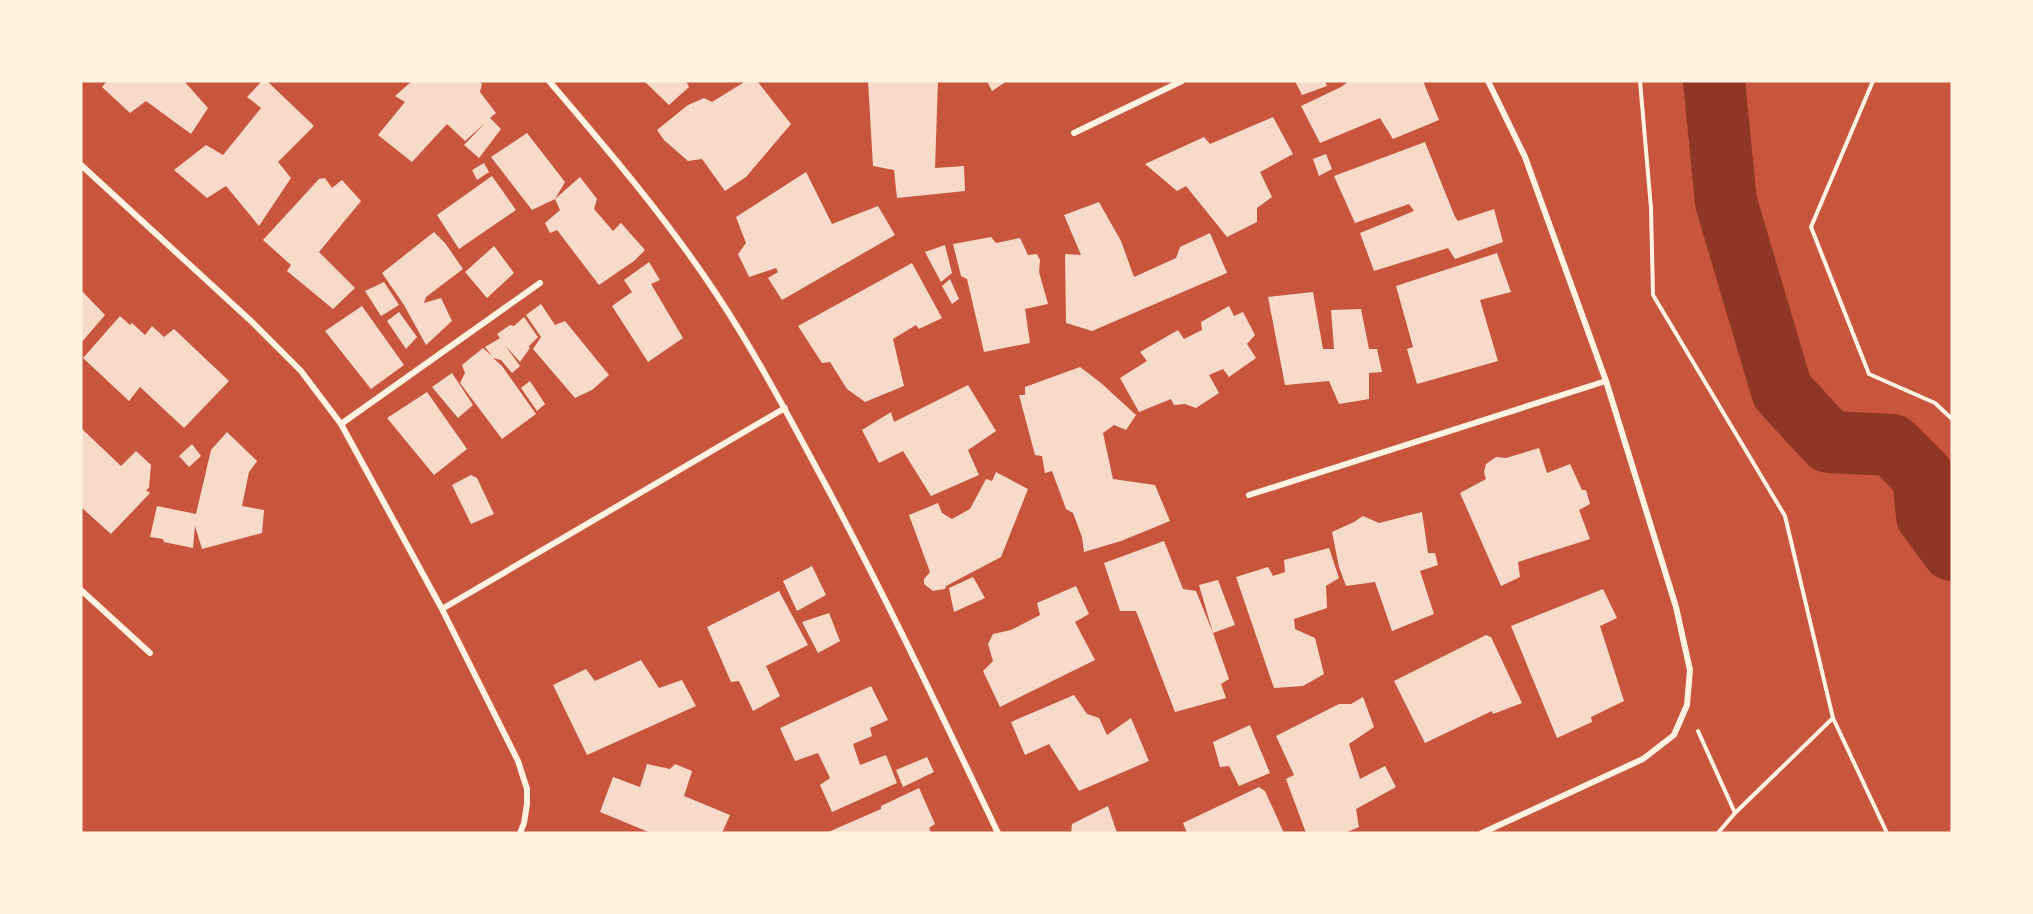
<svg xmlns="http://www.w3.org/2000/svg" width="2033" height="914" font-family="Mulish,sans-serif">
  <rect width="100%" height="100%" fill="#c8553d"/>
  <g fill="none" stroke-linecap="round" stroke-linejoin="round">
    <!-- river -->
    <path stroke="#8f3625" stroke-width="62" d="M 1714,81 L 1726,202 L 1782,391 L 1829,442 L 1892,445 L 1923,476 L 1927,516 L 1952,550"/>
  </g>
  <!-- building -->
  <path fill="#f7dbc8" d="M 107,81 L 184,81 L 208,108 L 191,134 L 146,101 L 130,113 L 102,87 Z
    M 262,81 L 267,81 L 314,126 L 278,162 L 291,178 L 259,226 L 226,186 L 207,198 L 174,170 L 206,145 L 223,155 L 261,108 L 247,97 Z
    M 412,81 L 479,81 L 482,84 L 480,92 L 496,113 L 490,118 L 501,129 L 479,158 L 464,145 L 485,123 L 465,141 L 447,124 L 412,162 L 378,135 L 405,102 L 395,96 Z
    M 644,81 L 686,81 L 689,87 L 669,105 Z
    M 746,81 L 757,81 L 791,124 L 746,177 L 725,191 L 702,159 L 688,161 L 664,140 L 657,130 L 688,105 L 704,98 L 712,102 Z
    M 868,81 L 938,81 L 935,168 L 964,166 L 965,191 L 897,198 L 894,170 L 873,166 Z
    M 987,81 L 1007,81 L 992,91 Z
    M 1295,81 L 1325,81 L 1327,86 L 1302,95 Z
    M 1349,81 L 1423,81 L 1439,120 L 1393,139 L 1380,118 L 1320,143 L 1301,106 L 1341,87 Z
    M 1273,117 L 1293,154 L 1260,172 L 1272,197 L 1257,208 L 1257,222 L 1227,237 L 1186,186 L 1177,191 L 1145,164 L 1204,137 L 1210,144 Z
    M 527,133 L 565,182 L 555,199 L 580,177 L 597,199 L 594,209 L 613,231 L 621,223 L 645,250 L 634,261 L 599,285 L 557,230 L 550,233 L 545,223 L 560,210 L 555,199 L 532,210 L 491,157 Z
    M 1425,142 L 1455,217 L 1458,221 L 1494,209 L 1503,242 L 1455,259 L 1448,248 L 1374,271 L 1360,233 L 1414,211 L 1409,204 L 1355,223 L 1334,176 Z
    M 1326,154 L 1332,169 L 1319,176 L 1313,159 Z
    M 484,163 L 489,172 L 477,180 L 472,170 Z
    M 806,172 L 832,224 L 878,206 L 895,235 L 782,300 L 768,278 L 778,272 L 776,268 L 749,277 L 738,254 L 746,243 L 736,217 Z
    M 492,176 L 516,210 L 459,249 L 437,215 Z
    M 325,178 L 332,188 L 342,180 L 361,201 L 319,252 L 355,288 L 333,309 L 287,271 L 291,265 L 263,240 L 319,179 Z
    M 1099,202 L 1121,241 L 1134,277 L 1176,258 L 1180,247 L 1210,233 L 1227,273 L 1092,331 L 1066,323 L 1065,254 L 1081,255 L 1064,215 Z
    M 434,232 L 445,243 L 463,269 L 426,297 L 424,303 L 441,298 L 452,321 L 426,345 L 404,305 L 382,273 Z
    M 991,237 L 996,243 L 1020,238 L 1028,255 L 1037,254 L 1040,260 L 1039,272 L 1048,304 L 1025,309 L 1030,343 L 984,352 L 967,279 L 961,276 L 953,244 Z
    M 945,245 L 952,273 L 941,282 L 925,252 Z
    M 494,246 L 514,273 L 487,298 L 465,272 Z
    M 1497,253 L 1511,292 L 1480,300 L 1498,361 L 1417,384 L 1407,349 L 1413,347 L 1396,286 Z
    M 649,262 L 660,280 L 651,284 L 683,338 L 648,362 L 612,306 L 632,292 L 624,280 Z
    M 912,263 L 942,318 L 919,329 L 916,325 L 893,339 L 904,386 L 865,402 L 847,389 L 830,362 L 822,363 L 798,326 Z
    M 950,279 L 959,299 L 952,304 L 942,286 Z
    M 384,282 L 399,305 L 381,316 L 365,291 Z
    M 81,290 L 105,315 L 81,343 Z
    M 1313,292 L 1323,349 L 1334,349 L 1331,310 L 1361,309 L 1369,349 L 1377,349 L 1382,372 L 1369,373 L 1369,399 L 1339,404 L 1329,381 L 1285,385 L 1268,297 Z
    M 541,304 L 555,325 L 565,321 L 609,375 L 592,390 L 575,398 L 533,349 L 541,337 L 526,315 Z
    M 362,306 L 404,365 L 371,389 L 325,331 Z
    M 1229,306 L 1234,316 L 1243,312 L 1255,335 L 1247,344 L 1256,358 L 1229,377 L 1223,369 L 1209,375 L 1219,393 L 1196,408 L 1185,404 L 1174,405 L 1171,399 L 1139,412 L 1120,378 L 1147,361 L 1140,352 L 1178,330 L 1184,339 L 1202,330 L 1201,322 Z
    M 399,312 L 417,337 L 406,349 L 387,321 Z
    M 120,316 L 130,325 L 132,323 L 145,335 L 152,326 L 164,337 L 174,329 L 229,381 L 184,428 L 140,387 L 129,401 L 83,358 Z
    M 524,317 L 538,337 L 529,346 L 530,348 L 520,362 L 505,345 L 520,366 L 512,373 L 501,360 L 493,358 L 502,366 L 536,414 L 502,439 L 460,383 L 465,373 L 462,365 L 483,348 L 492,356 L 485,347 L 500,338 L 497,334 L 510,325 L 514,326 Z
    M 1080,367 L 1101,383 L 1136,415 L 1126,430 L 1114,425 L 1103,433 L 1113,479 L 1155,485 L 1170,521 L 1121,541 L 1084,552 L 1082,537 L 1073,513 L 1066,509 L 1052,471 L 1045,473 L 1042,456 L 1035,455 L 1019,395 L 1025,395 L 1025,387 Z
    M 452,373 L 473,405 L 458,418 L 432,387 Z
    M 530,381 L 545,404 L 537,411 L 521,388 Z
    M 968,385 L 996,431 L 968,450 L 979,475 L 931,496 L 903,451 L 879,463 L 862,430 L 891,412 L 894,422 Z
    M 427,392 L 467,449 L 434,475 L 387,418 Z
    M 81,428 L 121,466 L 136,451 L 151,465 L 149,488 L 146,490 L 150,493 L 111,534 L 82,508 L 81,509 Z
    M 227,432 L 257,461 L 249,472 L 242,506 L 264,510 L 262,533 L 202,549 L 195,526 L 193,548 L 164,542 L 163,539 L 150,537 L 157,506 L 196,514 L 211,450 Z
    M 192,444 L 201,456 L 189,467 L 179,456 Z
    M 1539,448 L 1547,473 L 1570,464 L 1582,490 L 1586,490 L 1590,504 L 1579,510 L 1590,539 L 1518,562 L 1520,577 L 1501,586 L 1460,493 L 1486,479 L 1484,472 L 1486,464 L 1496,457 L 1506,458 Z
    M 996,472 L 1028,489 L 1001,557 L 946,586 L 945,589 L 933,591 L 924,584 L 924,579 L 930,572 L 909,515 L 938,503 L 942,513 L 952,519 L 970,509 L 986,479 L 992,481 Z
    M 471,475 L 477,478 L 494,514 L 471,524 L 452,485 Z
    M 1422,512 L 1428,553 L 1435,553 L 1438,565 L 1420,571 L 1434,614 L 1392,631 L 1375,582 L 1346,586 L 1339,567 L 1332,532 L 1354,522 L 1363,516 L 1379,523 Z
    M 1164,541 L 1183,589 L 1196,591 L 1213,633 L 1199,585 L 1218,580 L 1235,625 L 1213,633 L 1229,679 L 1221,684 L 1226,698 L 1175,712 L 1136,611 L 1120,611 L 1104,563 Z
    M 1329,548 L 1339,578 L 1326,586 L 1327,608 L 1294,619 L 1295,629 L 1315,638 L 1324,674 L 1303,686 L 1274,688 L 1236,577 L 1268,567 L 1273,576 L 1285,572 L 1284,560 Z
    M 812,566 L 826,595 L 797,611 L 783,581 Z
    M 973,577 L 985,598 L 954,612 L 949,588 Z
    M 1076,586 L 1089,614 L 1075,622 L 1095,660 L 1000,707 L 983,671 L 993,661 L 988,644 L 993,634 L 1011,630 L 1040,615 L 1037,603 Z
    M 1603,589 L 1617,618 L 1600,626 L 1624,701 L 1591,717 L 1592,722 L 1557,738 L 1511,626 Z
    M 779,591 L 808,645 L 766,666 L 780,696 L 753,711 L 739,681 L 731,682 L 707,627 Z
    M 829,613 L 840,641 L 818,653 L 802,622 Z
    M 1486,635 L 1491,637 L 1522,703 L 1493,714 L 1492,711 L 1425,743 L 1394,681 Z
    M 641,660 L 659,688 L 682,680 L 696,706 L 587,755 L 553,685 L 586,669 L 595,681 Z
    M 871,686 L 888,720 L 870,728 L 872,736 L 853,744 L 860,765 L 886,755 L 897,783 L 832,812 L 820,785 L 830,778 L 818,753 L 795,761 L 780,728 Z
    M 1074,695 L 1087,714 L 1099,718 L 1107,735 L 1131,718 L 1149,761 L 1079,791 L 1049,744 L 1025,755 L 1011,722 Z
    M 1363,697 L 1374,727 L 1349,744 L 1360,779 L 1385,766 L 1396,787 L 1356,809 L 1359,827 L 1345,833 L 1306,833 L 1286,779 L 1294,775 L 1276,736 L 1339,704 L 1351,704 Z
    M 1250,725 L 1270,773 L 1239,786 L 1229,766 L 1220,767 L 1213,742 Z
    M 927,757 L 934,772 L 903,787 L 896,770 Z
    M 647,764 L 670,769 L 675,764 L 692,771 L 684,796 L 730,815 L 722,833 L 651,833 L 600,812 L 613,777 L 640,787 Z
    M 1259,787 L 1265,791 L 1284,833 L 1187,833 L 1183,823 Z
    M 919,788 L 935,824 L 929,828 L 931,833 L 826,833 L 881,809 L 881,806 Z
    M 1108,806 L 1117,833 L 1071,833 L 1072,824 Z"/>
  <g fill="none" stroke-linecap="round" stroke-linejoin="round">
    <!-- path -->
    <path stroke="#fff3e0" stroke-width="4" d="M 1640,81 L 1651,208 L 1653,295 L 1785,516 L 1833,718 L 1887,833
      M 1873,81 L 1811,227 L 1869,374 L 1935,403 L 1952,419
      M 1698,731 L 1735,813 L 1718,833
      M 1735,813 L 1833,718"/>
    <!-- minor -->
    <path stroke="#fff3e0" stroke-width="6" d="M 549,81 C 608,150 667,219 717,295 C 756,354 789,417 823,480 C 885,595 941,714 998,833
      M 1074,133 L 1182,81
      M 81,165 L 251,321 L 301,371 L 341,424 L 442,609 L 518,761 L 527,789 L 527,804 L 524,823 L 520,833
      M 341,424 L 540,283
      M 1249,495 L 1606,381
      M 81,590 L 150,653
      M 442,609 L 785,408
      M 1482,833 L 1643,759 L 1674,735 L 1687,705 L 1690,670 L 1676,607 L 1606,381 L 1525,157 L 1488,81"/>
  </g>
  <!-- border -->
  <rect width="2033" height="914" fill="none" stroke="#fff3e0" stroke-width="165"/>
</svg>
